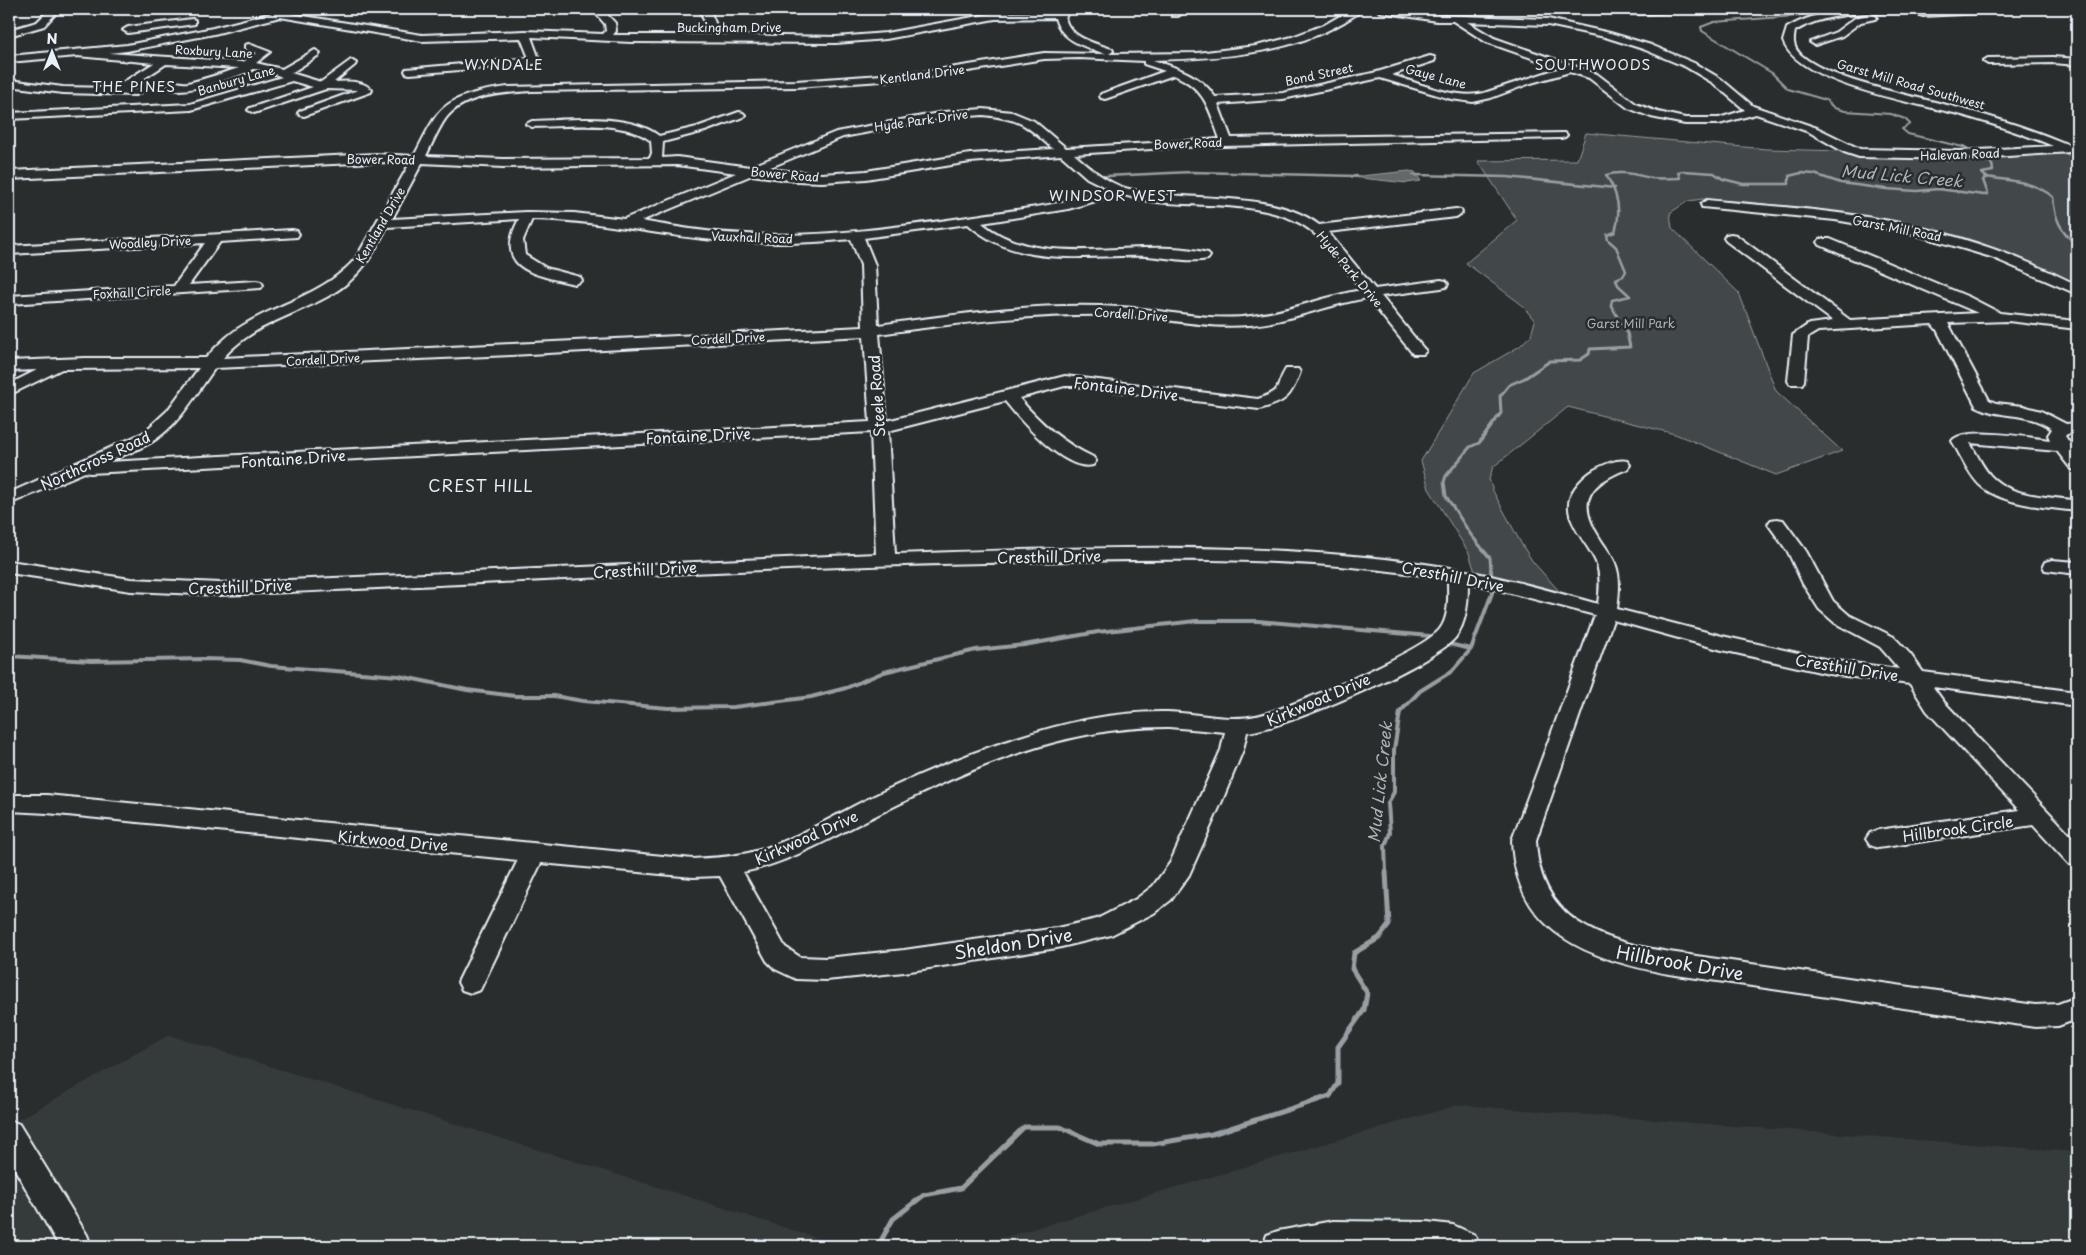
<svg xmlns="http://www.w3.org/2000/svg" width="2086" height="1255" font-family="'Playpen Sans',sans-serif">
  <rect width="100%" height="100%" fill="#2a2d2e"/>
  <filter id="ink" filterUnits="userSpaceOnUse"><feTurbulence type="fractalNoise" baseFrequency=".02" numOctaves="2"/><feDisplacementMap in="SourceGraphic" scale="10" xChannelSelector="R" yChannelSelector="G"/><feConvolveMatrix kernelMatrix="1 2 1 2 8 2 1 2 1" color-interpolation-filters="sRGB"/></filter>
  <g filter="url(#ink)">
    <!-- built -->
    <path fill="#363a3b" d="M 169,1035 L 718,1206 L 841,1246 L 9,1246 L 9,1125 Z
      M 1458,1105 L 2077,1152 L 2077,1246 L 974,1246 Z"/>
    <!-- green -->
    <path fill="#424648" stroke="#959ca0" d="M 1586,133 L 1766,149 L 1843,151 L 1864,158 L 1958,158 L 2056,153 L 2076,156 L 2077,157 L 2077,285 L 2016,258 L 1936,229 L 1809,208 L 1703,199 L 1688,201 L 1670,213 L 1672,228 L 1739,293 L 1776,391 L 1842,451 L 1776,475 L 1675,434 L 1568,407 L 1493,467 L 1489,479 L 1493,491 L 1522,545 L 1533,562 L 1560,592 L 1475,572 L 1469,553 L 1429,489 L 1421,461 L 1474,373 L 1520,346 L 1531,335 L 1535,321 L 1521,304 L 1466,263 L 1517,220 L 1478,161 L 1577,160 Z"/>
    <!-- water -->
    <path fill="#63686b" stroke="#989fa3" d="M 1409,171 L 1415,172 L 1421,181 L 1407,183 L 1351,177 Z"/>
    <g fill="none" stroke-linecap="round" stroke-linejoin="round">
      <!-- stream-far4 -->
      <path stroke="#989fa3" stroke-width="2" d="M 1802,9 L 1800,14 L 1795,16 L 1714,22 L 1701,27 L 1702,31 L 1772,73 L 1788,89 L 1826,100 L 1834,108 L 1845,111 L 1891,114 L 1905,119 L 1910,124 L 1902,129 L 1908,134 L 1967,148"/>
      <!-- stream-far3 -->
      <path stroke="#989fa3" stroke-width="2.5" d="M 1963,146 L 1992,164 L 1993,171 L 1982,173 L 1987,178
        M 1413,175 L 1507,177 L 1615,188
        M 1106,176 L 1191,172 L 1356,176
        M 1627,334 L 1611,305 L 1612,300 L 1630,296 L 1618,285 L 1616,279 L 1623,276 L 1626,271 L 1616,247 L 1608,240 L 1607,235 L 1615,232 C 1622,211 1618,193 1606,175 C 1621,170 1636,175 1651,178 C 1661,179 1670,178 1680,178 L 1678,172 L 1683,171 L 1714,173 L 1723,179 L 1743,184 L 1789,184 L 1789,176 L 1801,173 L 1814,174 L 1841,183 L 1886,189 L 1917,191 L 1938,189 L 1984,195 L 1988,194 L 1983,180 L 1987,177 C 2011,181 2034,181 2053,197 C 2055,221 2060,229 2077,246"/>
      <!-- stream-far2 -->
      <path stroke="#989fa3" stroke-width="3" d="M 1491,571 L 1490,558 L 1471,535 L 1446,496 L 1444,482 L 1446,476 L 1470,447 L 1479,443 L 1501,413 L 1500,396 L 1509,385 L 1525,378 L 1550,361 L 1580,360 L 1589,354 L 1590,349 L 1630,347 L 1627,333"/>
      <!-- stream-far1 -->
      <path stroke="#989fa3" stroke-width="4" d="M 1449,644 L 1471,649
        M 9,656 L 91,661 L 203,659 L 240,660 L 271,666 L 399,676 L 467,690 L 515,696 L 554,696 L 583,701 L 668,708 L 734,707 L 811,697 L 846,688 L 884,672 L 976,650 L 1024,645 L 1098,632 L 1196,621 L 1258,621 L 1430,636
        M 1386,873 L 1385,846 L 1390,833 L 1388,803 L 1394,792 L 1394,750 L 1400,712 L 1420,691 L 1452,671 L 1471,649 L 1492,593 L 1491,570"/>
      <!-- stream -->
      <path stroke="#989fa3" stroke-width="5" d="M 878,1246 L 893,1219 L 924,1195 L 961,1188 L 1024,1127 L 1060,1127 L 1099,1144 L 1153,1144 L 1212,1134 L 1330,1096 L 1338,1083 L 1338,1047 L 1364,1010 L 1367,993 L 1352,969 L 1354,953 L 1379,938 L 1389,925 L 1386,872"/>
      <defs>
        <path id="minor" d="M 50,9 L 60,9 L 44,26 L 9,36 L 9,30 L 37,22 Z
          M 266,9 L 290,10 L 291,14 L 422,35 L 525,31 L 603,34 L 606,31 L 605,24 L 592,9 L 602,9 L 615,23 L 616,31 L 613,35 L 710,35 L 701,13 L 706,10 L 711,13 L 720,35 L 836,37 L 886,33 L 995,13 L 1058,12 L 1060,9 L 1070,9 L 1065,18 C 1070,38 1094,43 1112,49 L 1113,51 L 1109,54 L 1197,53 L 1256,46 L 1292,37 L 1326,24 L 1352,9 L 1363,9 C 1358,14 1350,18 1344,22 C 1287,55 1217,58 1153,60 C 1177,68 1201,75 1215,97 L 1283,93 L 1377,72 L 1430,56 L 1434,57 L 1435,59 L 1434,61 L 1391,75 C 1420,83 1454,100 1484,93 L 1560,68 L 1486,42 L 1453,21 L 1437,21 L 1381,12 L 1376,9 L 1397,9 L 1437,15 L 1548,19 L 1610,33 L 1651,45 L 1694,63 L 1721,79 L 1753,106 L 1817,128 L 1860,149 L 1960,151 L 2053,146 C 2024,134 1993,124 1962,115 C 1921,104 1797,84 1783,41 L 1787,28 C 1832,1 1894,8 1943,9 C 1963,10 1984,9 2005,9 L 2000,12 L 1923,16 L 1920,15 L 1919,12 C 1879,13 1830,10 1795,31 C 1793,41 1793,47 1801,55 C 1832,82 1915,96 1955,107 C 1993,117 2031,129 2067,144 L 2073,149 L 2071,152 L 1960,159 L 1859,157 L 1844,152 L 1809,132 L 1756,114 L 1719,124 L 1685,124 L 1651,117 L 1628,108 L 1589,78 L 1570,72 L 1531,83 L 1491,98 L 1473,102 L 1451,99 L 1380,78 L 1283,99 L 1218,104 L 1231,138 L 1565,133 L 1567,135 L 1565,137 L 1561,138 L 1182,147 L 1074,154 C 1089,167 1106,182 1125,188 C 1182,204 1271,188 1319,225 L 1456,209 L 1461,210 L 1462,213 L 1456,217 L 1328,232 L 1375,289 L 1441,280 L 1446,281 L 1448,284 L 1446,287 L 1441,288 L 1381,296 L 1423,348 L 1426,351 L 1423,354 L 1413,354 L 1368,298 C 1328,304 1290,322 1250,325 C 1205,329 1161,317 1117,315 C 1036,313 959,323 879,334 L 887,421 L 1065,376 L 1258,399 C 1286,389 1273,389 1286,369 L 1298,369 L 1300,372 C 1291,397 1286,402 1259,409 L 1076,386 L 1065,386 L 1019,398 C 1040,423 1063,443 1093,457 L 1096,461 L 1093,465 C 1065,472 1021,421 1005,401 L 888,431 L 895,554 C 1068,548 1253,540 1425,564 C 1484,572 1541,588 1598,604 C 1600,589 1601,575 1596,562 C 1586,539 1556,515 1575,488 C 1580,481 1586,475 1594,470 C 1604,465 1616,459 1627,461 L 1630,465 L 1627,469 C 1591,483 1575,500 1599,537 C 1604,546 1611,553 1615,563 C 1621,578 1619,593 1617,609 L 1722,636 L 1829,660 L 1899,669 L 1880,647 L 1835,623 L 1819,609 L 1803,584 L 1788,552 L 1768,524 L 1771,520 L 1777,519 L 1783,520 L 1806,551 L 1833,601 L 1849,615 L 1894,637 L 1910,654 L 1923,672 L 2077,692 L 2077,706 L 1933,687 L 1943,701 L 2077,842 L 2077,866 L 2069,864 L 2033,825 L 1878,848 L 1870,845 L 1866,839 L 1870,833 L 1878,830 L 2019,810 L 1927,711 L 1910,684 L 1829,674 L 1722,650 L 1613,620 L 1536,840 C 1539,921 1600,940 1669,952 L 2035,1005 L 2058,1004 L 2077,997 L 2077,1019 L 2058,1026 L 2035,1027 L 1669,974 C 1590,959 1515,934 1512,840 L 1595,615 L 1468,582 C 1468,601 1467,622 1455,638 C 1432,665 1284,729 1247,732 L 1243,750 L 1222,801 L 1189,875 L 1171,900 L 1154,913 L 1111,935 L 1057,948 L 904,972 L 826,980 L 796,979 L 775,969 L 767,961 L 720,876 L 693,877 L 541,863 L 480,990 L 471,993 L 462,990 L 458,982 L 518,860 L 47,813 L 9,811 L 9,795 L 47,795 L 693,859 C 711,858 730,857 748,853 C 792,843 832,816 872,797 C 919,774 967,754 1017,738 C 1066,722 1116,711 1167,712 C 1197,713 1227,722 1256,716 C 1287,710 1423,651 1440,629 C 1450,616 1448,594 1448,579 C 1296,554 1140,559 986,563 C 730,568 475,585 220,595 L 131,591 L 9,573 L 9,561 L 131,579 L 220,583 L 876,554 L 871,432 L 90,473 L 85,472 L 9,504 L 9,493 L 143,433 L 167,411 L 199,368 L 62,369 L 9,395 L 9,384 L 37,370 L 9,371 L 9,361 L 85,358 L 206,358 C 218,344 231,332 247,323 C 285,301 327,292 356,258 L 410,163 L 376,162 L 9,179 L 9,171 L 376,154 L 414,156 C 421,143 428,127 437,115 C 452,95 484,90 508,87 L 796,81 L 924,72 L 1044,53 L 1106,54 C 1086,47 1061,41 1055,18 L 995,19 L 886,39 L 836,43 L 631,42 L 531,37 L 539,59 L 535,64 L 410,74 L 406,73 L 405,71 L 406,69 L 529,58 L 521,38 L 422,41 L 280,17 L 214,34 L 127,51 L 109,53 L 243,62 L 257,53 L 245,49 L 245,45 L 249,44 L 270,52 L 256,63 L 282,69 L 315,50 L 320,53 L 319,55 L 291,73 L 321,82 L 351,60 L 356,63 L 355,65 L 334,82 C 347,81 363,80 372,90 L 371,92 L 304,116 L 300,115 L 298,113 L 300,111 L 358,90 L 326,89 L 254,113 L 248,110 L 250,108 L 313,87 L 292,81 L 191,110 L 9,119 L 9,113 L 190,104 L 282,77 L 264,70 L 252,69 L 251,71 C 235,76 179,98 167,87 C 175,77 178,85 188,83 C 205,79 222,73 239,68 L 166,64 L 128,89 L 140,90 L 141,92 L 136,95 L 63,93 L 9,86 L 9,80 L 63,87 L 114,88 L 154,63 L 77,56 L 9,62 L 9,56 L 127,45 L 213,28 L 272,13 ZM 1467,22 L 1548,25 L 1605,37 L 1643,49 L 1686,67 L 1713,83 L 1745,110 L 1719,118 L 1685,118 L 1658,112 L 1636,104 L 1597,74 L 1494,38 ZM 1079,58 L 1144,61 L 1144,64 L 1165,71 L 1101,94 L 1100,96 L 1101,98 L 1105,99 L 1174,75 C 1206,89 1209,109 1220,139 L 1066,148 L 1034,121 L 1012,112 L 983,109 L 944,112 L 836,132 L 750,167 L 677,157 L 662,158 L 663,142 L 705,131 L 743,117 L 745,115 L 743,113 L 739,112 L 697,127 L 659,136 C 628,112 569,120 532,121 L 526,124 L 532,127 C 567,127 623,119 651,141 L 652,153 L 650,158 L 503,159 L 426,156 C 432,144 438,129 446,118 C 465,94 504,93 531,91 L 796,87 L 924,78 L 1044,59 ZM 983,115 C 1021,119 1025,124 1053,149 L 970,154 L 866,171 L 822,174 L 766,169 L 843,137 L 944,118 ZM 1061,155 L 1087,178 L 1109,189 C 1066,205 1020,209 975,216 C 900,227 823,238 746,234 C 710,233 676,227 641,221 L 752,175 L 796,181 L 822,182 L 866,179 L 970,162 ZM 422,163 L 503,167 L 677,165 L 736,173 L 624,219 L 574,213 L 526,212 L 392,219 ZM 1120,194 C 1132,197 1145,201 1157,202 C 1202,207 1264,201 1303,225 C 1327,240 1344,269 1362,290 C 1324,296 1289,312 1251,316 C 1208,322 1163,309 1119,307 C 1039,302 958,314 878,325 L 875,265 L 864,238 L 968,224 C 1021,270 1084,254 1147,256 C 1165,257 1191,263 1208,259 L 1210,256 L 1208,253 C 1137,235 1042,273 982,223 L 1068,209 ZM 519,219 C 492,270 536,275 575,284 L 582,280 L 580,277 L 546,268 L 525,255 L 523,240 L 532,219 C 594,220 652,234 713,240 C 759,244 805,244 851,239 L 861,265 L 863,327 L 223,358 C 261,314 320,313 356,275 C 370,261 378,244 387,227 ZM 864,336 L 870,422 L 107,462 C 123,455 142,449 156,439 C 182,421 197,392 215,368 L 511,355 ZM 1169,727 L 1225,732 L 1221,750 L 1170,863 L 1153,886 L 1136,899 L 1097,919 L 1057,928 L 904,950 L 826,958 L 800,957 L 785,947 L 743,872 C 790,863 832,837 875,816 C 967,769 1064,726 1169,727 Z
          M 1177,9 L 1189,9 L 1178,16 L 1172,16 L 1172,12 Z
          M 1584,9 L 1689,9 L 1684,12 L 1629,14 L 1589,12 Z
          M 1872,14 L 1877,17 L 1875,19 L 1861,22 L 1842,36 L 1815,45 L 1810,42 L 1836,32 L 1855,18 Z
          M 192,19 L 195,20 L 195,24 L 128,33 L 123,30 L 128,27 Z
          M 2053,57 L 2077,59 L 2077,65 L 2053,63 L 1988,64 L 1983,61 L 1988,58 Z
          M 1707,200 C 1766,206 1825,209 1884,220 C 1951,232 2016,254 2077,285 L 2077,294 L 1991,257 L 1910,233 L 1835,220 L 1702,207 L 1701,204 Z
          M 292,230 L 297,231 L 299,234 L 297,237 L 220,242 L 189,285 L 256,281 L 261,282 L 263,285 L 261,288 L 9,304 L 9,296 L 174,286 L 205,243 L 9,254 L 9,246 Z
          M 1731,234 L 1736,235 L 1850,320 L 1978,313 L 1820,245 L 1818,242 L 1820,239 L 1830,239 L 1969,297 L 2000,313 L 2077,321 L 2077,329 L 2008,321 L 1948,323 L 1989,400 L 1996,403 L 2023,406 L 2041,411 L 2066,424 L 2077,423 L 2077,433 L 2067,434 L 2065,436 L 2077,454 L 2077,470 L 2071,469 L 2057,451 L 1970,443 C 1977,454 1984,471 1994,479 C 2015,498 2051,496 2077,501 L 2077,511 C 2050,508 2002,505 1981,486 C 1970,477 1960,454 1952,441 C 1962,426 2031,438 2050,440 L 2048,435 L 2052,429 C 2024,410 2003,420 1976,406 L 1937,330 L 1932,324 L 1818,331 L 1808,337 L 1804,381 L 1802,384 L 1790,384 L 1788,381 L 1793,335 L 1809,324 L 1833,321 L 1726,241 L 1724,238 L 1726,235 Z
          M 2052,560 L 2077,562 L 2077,574 L 2045,570 L 2043,566 L 2045,562 Z
          M 9,1120 L 19,1124 L 87,1235 L 91,1246 L 59,1246 L 9,1159 Z
          M 1333,1221 L 1427,1222 L 1453,1225 L 1475,1235 L 1479,1246 L 1263,1246 L 1267,1235 L 1278,1231 Z"/>
      </defs>
      <!-- minor casing -->
      <use href="#minor" stroke="#e8f1f8" stroke-width="4"/>
      <!-- minor -->
      <use href="#minor" fill="#2a2d2e" fill-rule="evenodd"/>
    </g>
  </g>
  <g text-anchor="middle" dominant-baseline="central" stroke-width="5" stroke-linejoin="round" paint-order="stroke">
    <!-- far-street labels -->
    <g font-size="12" fill="#e8f1f8" stroke="#2a2d2e">
      <text x="729" y="27">Buckingham Drive</text>
      <text transform="translate(214 51) rotate(3)">Roxbury Lane</text>
      <text transform="translate(922 74) rotate(-7)">Kentland Drive</text>
      <text transform="translate(1319 74) rotate(-12)">Bond Street</text>
      <text transform="translate(1436 76) rotate(15)">Gaye Lane</text>
      <text transform="translate(236 80) rotate(-16)">Banbury Lane</text>
      <text transform="translate(1911 84) rotate(16)">Garst Mill Road Southwest</text>
      <text transform="translate(921 120) rotate(-8)">Hyde Park Drive</text>
      <text transform="translate(1188 143) rotate(-2)">Bower Road</text>
      <text transform="translate(1960 154) rotate(-2)">Halevan Road</text>
      <text transform="translate(381 159) rotate(1)">Bower Road</text>
      <text transform="translate(785 174) rotate(5)">Bower Road</text>
      <text transform="translate(380 225) rotate(-60)">Kentland Drive</text>
      <text transform="translate(1897 228) rotate(11)">Garst Mill Road</text>
      <text transform="translate(752 237) rotate(2)">Vauxhall Road</text>
      <text transform="translate(150 242) rotate(-3)">Woodley Drive</text>
      <text transform="translate(1350 269) rotate(50)">Hyde Park Drive</text>
      <text transform="translate(132 292) rotate(-3)">Foxhall Circle</text>
      <text transform="translate(1131 314) rotate(4)">Cordell Drive</text>
      <text transform="translate(728 338) rotate(-3)">Cordell Drive</text>
      <text transform="translate(323 359) rotate(-3)">Cordell Drive</text>
    </g>
    <!-- far-park labels -->
    <g font-size="12" fill="#aeb5ba" stroke="#2a2d2e">
      <text x="1631" y="323">Garst Mill Park</text>
    </g>
    <!-- far-neighbourhood labels -->
    <g font-size="14" letter-spacing="1" fill="#e8f1f8" stroke="#2a2d2e">
      <text x="504" y="64">WYNDALE</text>
      <text x="1593" y="64">SOUTHWOODS</text>
      <text x="134" y="86">THE PINES</text>
      <text x="1113" y="195">WINDSOR WEST</text>
    </g>
    <!-- street labels -->
    <g font-size="15" fill="#e8f1f8" stroke="#2a2d2e">
      <text transform="translate(1126 388) rotate(7)">Fontaine Drive</text>
      <text transform="translate(876 396) rotate(-94)">Steele Road</text>
      <text transform="translate(698 435) rotate(-3)">Fontaine Drive</text>
      <text transform="translate(293 458) rotate(-4)">Fontaine Drive</text>
      <text transform="translate(95 460) rotate(-25)">Northcross Road</text>
      <text transform="translate(1049 556) rotate(-1)">Cresthill Drive</text>
      <text transform="translate(645 569) rotate(-3)">Cresthill Drive</text>
      <text transform="translate(1453 576) rotate(11)">Cresthill Drive</text>
      <text transform="translate(240 586) rotate(-2)">Cresthill Drive</text>
      <text transform="translate(1847 667) rotate(9)">Cresthill Drive</text>
      <text transform="translate(1318 699) rotate(-23)">Kirkwood Drive</text>
      <text transform="translate(1958 828) rotate(-8)">Hillbrook Circle</text>
      <text transform="translate(806 837) rotate(-24)">Kirkwood Drive</text>
      <text transform="translate(393 840) rotate(5)">Kirkwood Drive</text>
    </g>
    <!-- water labels -->
    <g font-size="16" font-style="italic" fill="#acb3b9" stroke="#2a2d2e">
      <text transform="translate(1902 175) rotate(5)">Mud Lick Creek</text>
      <text transform="translate(1379 782) rotate(-84)">Mud Lick Creek</text>
    </g>
    <!-- neighbourhood labels -->
    <g font-size="16" letter-spacing="1" fill="#e8f1f8" stroke="#2a2d2e">
      <text x="481" y="485">CREST HILL</text>
    </g>
    <!-- near-street labels -->
    <g font-size="18" fill="#e8f1f8" stroke="#2a2d2e">
      <text transform="translate(1013 943) rotate(-9)">Sheldon Drive</text>
      <text transform="translate(1680 962) rotate(10)">Hillbrook Drive</text>
    </g>
  </g>
  <!-- margin -->
  <rect width="2086" height="1255" fill="none" stroke="#2a2d2e" stroke-width="30"/>
  <rect x="15" y="15" width="2056" height="1225" fill="none" stroke="#e8f1f8" stroke-width="2" filter="url(#ink)"/>
  <!-- north arrow -->
  <g transform="translate(52 52)" stroke="#2a2d2e" stroke-width="4" paint-order="stroke">
  <path d="M0-4L9 19L0 12L-9 19Z" fill="#e8f1f8"/>
  <text y="-8" font-size="14" font-weight="bold" text-anchor="middle" fill="#e8f1f8">N</text>
  </g>
</svg>
